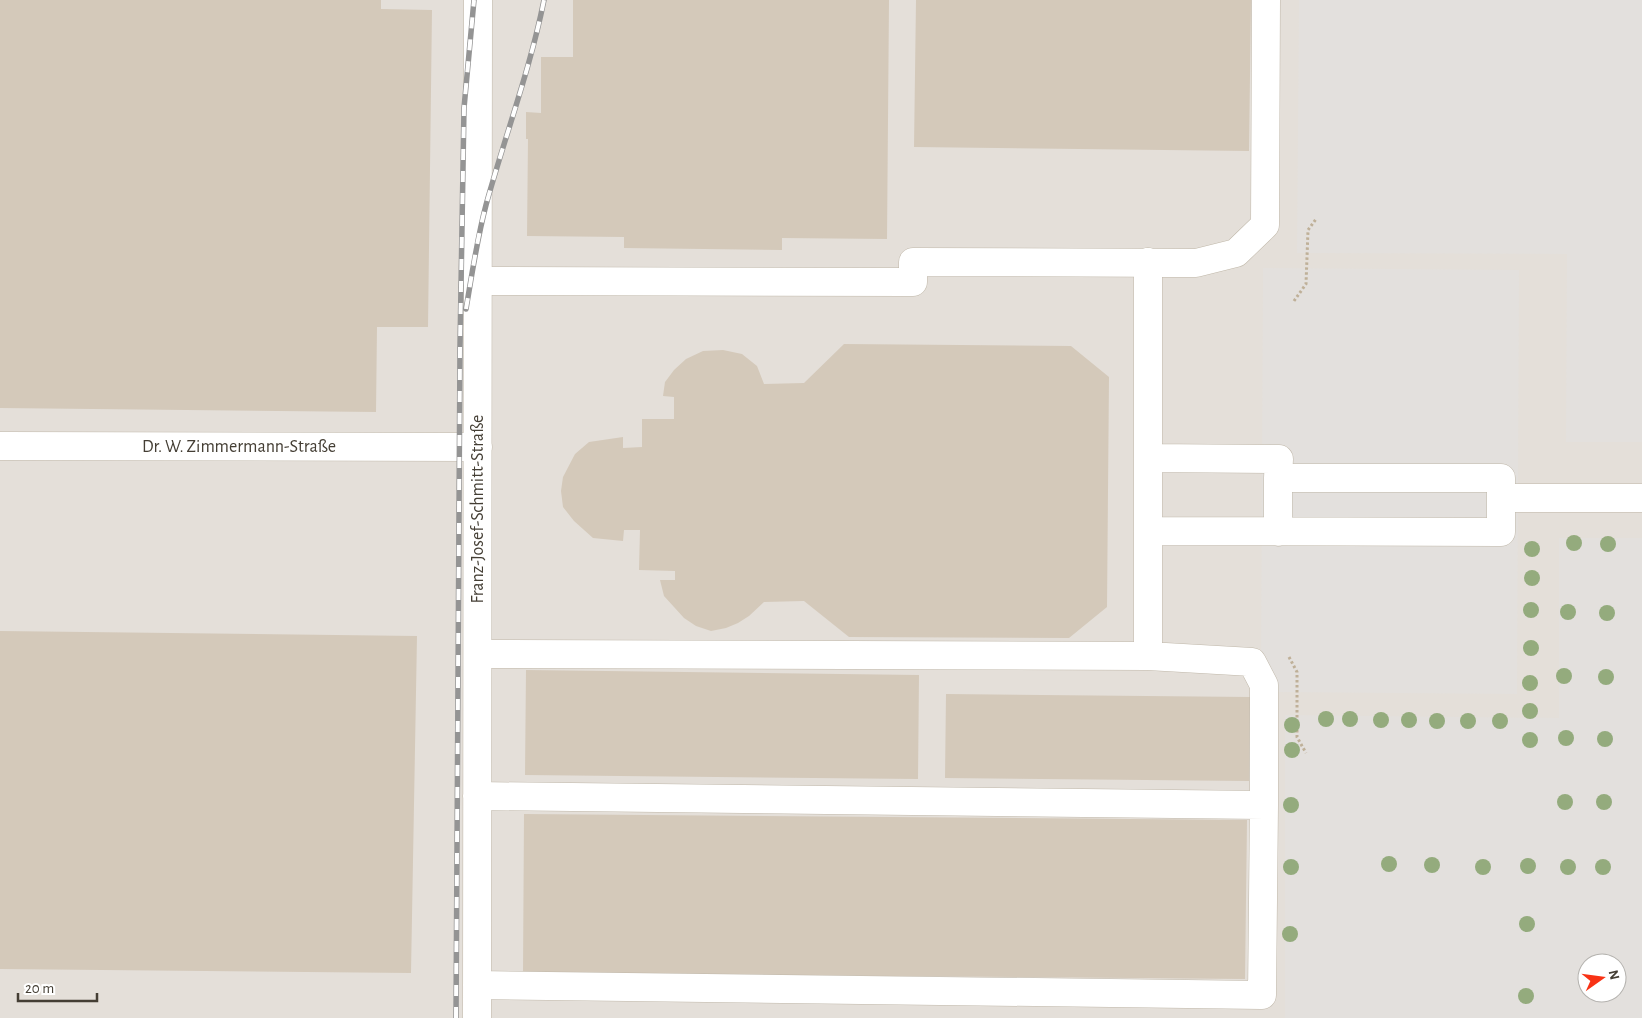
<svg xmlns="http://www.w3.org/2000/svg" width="1642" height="1018" font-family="'Alegreya Sans',sans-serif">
  <rect width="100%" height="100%" fill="#f2eee4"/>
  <!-- industrial -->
  <path fill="#e4dfd9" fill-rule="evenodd" d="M 0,0 L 1642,0 L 1642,1018 L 0,1018 ZM 1587,963 L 1617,963 L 1617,993 L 1587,993 Z"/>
  <!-- parking -->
  <path fill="#e3e0dd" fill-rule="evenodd" d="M 1299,0 L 1642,0 L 1642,442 L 1566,442 L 1567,254 L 1297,253 Z
    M 1263,268 L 1519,270 L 1517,694 L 1274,692 L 1261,670 Z
    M 1559,538 L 1642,538 L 1642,1018 L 1285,1018 L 1285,715 L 1559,718 ZM 1587,963 L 1617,963 L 1617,993 L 1587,993 Z"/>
  <!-- building -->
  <path fill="#d4c9ba" d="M 0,0 L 381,0 L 381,9 L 432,10 L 428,327 L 377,327 L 376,412 L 0,408 Z
    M 573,0 L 889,0 L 887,239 L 782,238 L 782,250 L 624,248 L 624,237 L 527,236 L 528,139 L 526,139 L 526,112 L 541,113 L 541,57 L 573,57 Z
    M 916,0 L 1251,0 L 1249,151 L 914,147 Z
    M 844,344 L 1071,346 L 1109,377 L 1107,607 L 1069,638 L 849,637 L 804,601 L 764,602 L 749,616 L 738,623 L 726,628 L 711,631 L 696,626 L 684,618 L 664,596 L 660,580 L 675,580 L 675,571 L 639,570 L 640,530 L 624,530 L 623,541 L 593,538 L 574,521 L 563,507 L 561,491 L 563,477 L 575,454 L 589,442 L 623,437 L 623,448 L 642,447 L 642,419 L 674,419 L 674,397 L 663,396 L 665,382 L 674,370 L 686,359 L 703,351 L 723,350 L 742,354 L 757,366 L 764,384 L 804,383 Z
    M 0,631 L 417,636 L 411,973 L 0,969 Z
    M 526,670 L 919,675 L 918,779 L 525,775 Z
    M 946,694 L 1250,697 L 1249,781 L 945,778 Z
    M 524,814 L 1247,820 L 1245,979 L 523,973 Z"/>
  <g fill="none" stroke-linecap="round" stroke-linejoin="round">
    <defs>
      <path id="minor" d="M 477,281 L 913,282 L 913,262 L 1196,263 L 1236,253 L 1265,225 L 1266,0
        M 0,446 L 478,447
        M 1148,458 L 1279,459 L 1278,478
        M 1501,498 L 1642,498
        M 1148,531 L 1501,532 L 1501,478 L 1278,478 L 1278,532
        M 478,654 L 1148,656 L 1148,262
        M 1148,656 L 1252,662 L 1264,685 L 1264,805
        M 477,985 L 1262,995 L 1264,805 L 477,796
        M 477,1018 L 478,0"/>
    </defs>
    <!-- minor casing -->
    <use href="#minor" stroke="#c0b8aa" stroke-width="29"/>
    <!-- path -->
    <path stroke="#bfb098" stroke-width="3" stroke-dasharray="2.5 2.5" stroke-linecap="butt" d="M 1294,301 L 1306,284 L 1308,230 L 1316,219
      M 1289,657 L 1297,672 L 1297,737 L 1306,753"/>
    <!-- minor -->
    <use href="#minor" stroke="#fff" stroke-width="28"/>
    <defs>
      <path id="rail" d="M 466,309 C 472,274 477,239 486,205 C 505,136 530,70 544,0
        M 456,1018 L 460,346 L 464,108 L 474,0"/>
    </defs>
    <!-- rail casing -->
    <use href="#rail" stroke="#949494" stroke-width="5.5"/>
    <!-- rail -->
    <use href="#rail" stroke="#fff" stroke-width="4" stroke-dasharray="11" stroke-linecap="butt"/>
  </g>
  <!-- trees -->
  <g fill="#94ab7d">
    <circle cx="1574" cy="543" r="8"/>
    <circle cx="1608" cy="544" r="8"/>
    <circle cx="1532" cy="549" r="8"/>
    <circle cx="1532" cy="578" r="8"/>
    <circle cx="1531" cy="610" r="8"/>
    <circle cx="1568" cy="612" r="8"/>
    <circle cx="1607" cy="613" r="8"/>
    <circle cx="1531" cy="648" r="8"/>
    <circle cx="1564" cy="676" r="8"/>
    <circle cx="1606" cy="677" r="8"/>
    <circle cx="1530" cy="683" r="8"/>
    <circle cx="1530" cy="711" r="8"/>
    <circle cx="1326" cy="719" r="8"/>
    <circle cx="1350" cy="719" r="8"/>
    <circle cx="1381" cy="720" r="8"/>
    <circle cx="1409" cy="720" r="8"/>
    <circle cx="1437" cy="721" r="8"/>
    <circle cx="1468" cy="721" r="8"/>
    <circle cx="1500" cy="721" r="8"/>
    <circle cx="1292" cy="725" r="8"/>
    <circle cx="1566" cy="738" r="8"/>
    <circle cx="1605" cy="739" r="8"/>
    <circle cx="1530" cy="740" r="8"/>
    <circle cx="1292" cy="750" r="8"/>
    <circle cx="1565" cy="802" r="8"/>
    <circle cx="1604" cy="802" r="8"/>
    <circle cx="1291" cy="805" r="8"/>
    <circle cx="1389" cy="864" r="8"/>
    <circle cx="1432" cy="865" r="8"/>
    <circle cx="1528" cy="866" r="8"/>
    <circle cx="1291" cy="867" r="8"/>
    <circle cx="1483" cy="867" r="8"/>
    <circle cx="1568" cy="867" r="8"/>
    <circle cx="1603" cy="867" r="8"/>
    <circle cx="1527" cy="924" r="8"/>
    <circle cx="1290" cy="934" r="8"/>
    <circle cx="1526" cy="996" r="8"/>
  </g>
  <g text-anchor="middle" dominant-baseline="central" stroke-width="4" stroke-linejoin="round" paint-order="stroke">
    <!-- street labels -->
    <g font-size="18" fill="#443e34" stroke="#fff">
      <text x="239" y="447">Dr. W. Zimmermann-Straße</text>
      <text transform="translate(478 509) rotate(-90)">Franz-Josef-Schmitt-Straße</text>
    </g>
  </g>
  <!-- north arrow -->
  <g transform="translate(1602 978) rotate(76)"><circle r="24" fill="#ffffff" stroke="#b4b2ae"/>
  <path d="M0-4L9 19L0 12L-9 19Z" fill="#f83215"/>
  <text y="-8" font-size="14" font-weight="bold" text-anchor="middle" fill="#443e34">N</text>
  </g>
  <!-- scale -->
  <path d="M18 993v8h79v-8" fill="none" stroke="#443e34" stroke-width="2.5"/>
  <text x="25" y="993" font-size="15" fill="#443e34" stroke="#ffffff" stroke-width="4" paint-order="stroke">20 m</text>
</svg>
